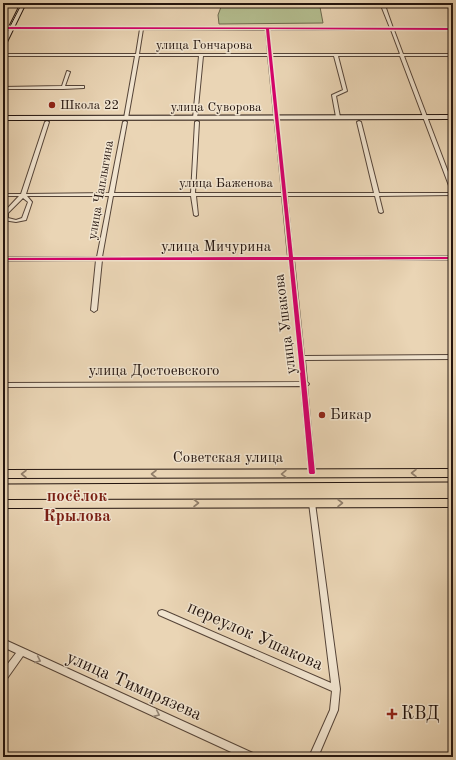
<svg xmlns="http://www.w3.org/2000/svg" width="456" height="760" font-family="'Old Standard TT',serif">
  <rect width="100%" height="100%" fill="#ead5b5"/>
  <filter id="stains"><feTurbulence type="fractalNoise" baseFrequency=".005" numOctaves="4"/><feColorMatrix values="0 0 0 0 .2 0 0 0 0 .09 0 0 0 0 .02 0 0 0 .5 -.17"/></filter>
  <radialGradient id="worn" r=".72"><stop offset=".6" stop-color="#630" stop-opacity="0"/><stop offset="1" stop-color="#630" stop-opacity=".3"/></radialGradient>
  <!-- green -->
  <path fill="#b4be90" stroke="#6c694f" d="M 221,7 L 320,7 L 323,23 L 219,24 L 218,15 Z"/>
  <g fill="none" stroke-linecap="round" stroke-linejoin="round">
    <defs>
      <path id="street" d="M 384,7 L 386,8 L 393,28 L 453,28 L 453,30 L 394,30 L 403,54 L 453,54 L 453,56 L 404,56 L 453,185 L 453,192 L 451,191 L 400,56 L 338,56 L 347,91 L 336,96 L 340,117 L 338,118 L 336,117 L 332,95 L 343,90 L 334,56 L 271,56 L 286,193 L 374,193 L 357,122 L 359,121 L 361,122 L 379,193 L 453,193 L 453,195 L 379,196 L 383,212 L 381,213 L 379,212 L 375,196 L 287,196 L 293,257 L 453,256 L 453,260 L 294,260 L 304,356 L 453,355 L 453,359 L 305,360 L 307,382 L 309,384 L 307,386 L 315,473 L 314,475 L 310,475 L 309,473 L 301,386 L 3,387 L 3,383 L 301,382 L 289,260 L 102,260 L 97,310 L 94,312 L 91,310 L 96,260 L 3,261 L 3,257 L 97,257 L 109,196 L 27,196 L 32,202 L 26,220 L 16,222 L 3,220 L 4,212 L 19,196 L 3,196 L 3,194 L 21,194 L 45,122 L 47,121 L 49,122 L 26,194 L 109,193 L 123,122 L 125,121 L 127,122 L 114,193 L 191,193 L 195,122 L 197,121 L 199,122 L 195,193 L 282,193 L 268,56 L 203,56 L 197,118 L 195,119 L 193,118 L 199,56 L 139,56 L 128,118 L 126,119 L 124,118 L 135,56 L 3,56 L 3,54 L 136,54 L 140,29 L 3,29 L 3,27 L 390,28 L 382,8 ZM 143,29 L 266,30 L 268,54 L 139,54 ZM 269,30 L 391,30 L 400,54 L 271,54 ZM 113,196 L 191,196 L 194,215 L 196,216 L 198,215 L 196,196 L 282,196 L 288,257 L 102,257 ZM 23,198 L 28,202 L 22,218 L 16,220 L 8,218 L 8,213 Z
        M 67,71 L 70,72 L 65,86 L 84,86 L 84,88 L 63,89 L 3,89 L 3,87 L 62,86 Z
        M 312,500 L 314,501 L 315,503 L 340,689 L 338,710 L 318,757 L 309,757 L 330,710 L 332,691 L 159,615 L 158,613 L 159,611 L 162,610 L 165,611 L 331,683 L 309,503 L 310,501 Z
        M 3,639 L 255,754 L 256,757 L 242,757 L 23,656 L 6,680 L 3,681 L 3,670 L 16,653 L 3,647 Z"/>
      <path id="secondary" d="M 22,3 L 26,3 L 26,5 L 453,4 L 453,6 L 24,7 L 6,44 L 3,46 L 3,39 L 19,7 L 3,7 L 3,5 L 21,5 Z
        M 453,115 L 453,119 L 3,120 L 3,116 Z"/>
      <path id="primary" d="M 453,469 L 453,477 L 3,478 L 3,470 Z
        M 453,499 L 453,507 L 3,508 L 3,500 Z"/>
    </defs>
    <!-- street casing -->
    <use href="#street" stroke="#554438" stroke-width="2"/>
    <!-- secondary casing -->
    <use href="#secondary" stroke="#23140e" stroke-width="2"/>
    <!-- primary casing -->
    <use href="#primary" stroke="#23140e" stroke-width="2"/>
    <!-- street -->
    <use href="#street" fill="#f1e4cf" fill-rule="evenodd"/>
    <!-- secondary -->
    <use href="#secondary" fill="#f1e4cf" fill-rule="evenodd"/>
    <!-- primary -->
    <use href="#primary" fill="#ead5b5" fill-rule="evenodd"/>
    <!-- tram -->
    <path stroke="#23140e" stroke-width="1" d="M 3,4 L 453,3
      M 3,40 L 22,3
      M 3,484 L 453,482"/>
    <defs>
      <path id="cycleway" d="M 3,27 L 453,28 L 453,30 L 269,29 L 293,257 L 453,257 L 453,259 L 293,260 L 304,362 L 315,473 L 314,474 L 310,474 L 309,473 L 299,362 L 289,260 L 3,260 L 3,258 L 289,257 L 266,29 L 3,29 Z"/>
    </defs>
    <!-- cycleway casing -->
    <use href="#cycleway" stroke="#f1e4cf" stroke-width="3"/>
    <!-- cycleway -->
    <use href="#cycleway" fill="#d6006c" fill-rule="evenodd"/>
  </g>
  <!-- one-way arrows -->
  <defs><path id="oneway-chevron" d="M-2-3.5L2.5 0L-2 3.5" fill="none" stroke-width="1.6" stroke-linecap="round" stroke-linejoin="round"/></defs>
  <g stroke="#907e6a">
    <use href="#oneway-chevron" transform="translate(414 473) rotate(180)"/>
    <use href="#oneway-chevron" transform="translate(24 474) rotate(180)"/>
    <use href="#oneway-chevron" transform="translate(154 474) rotate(-180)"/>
    <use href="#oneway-chevron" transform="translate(284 474) rotate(179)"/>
    <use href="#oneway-chevron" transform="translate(196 503)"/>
    <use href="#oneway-chevron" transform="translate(340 503)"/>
  </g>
  <g stroke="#948678">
    <use href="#oneway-chevron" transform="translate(38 660) rotate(24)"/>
    <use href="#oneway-chevron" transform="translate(157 714) rotate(24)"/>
  </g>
  <!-- markers -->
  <g fill="#8f2418" stroke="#f1e4cf" stroke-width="1.5">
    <circle cx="52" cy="105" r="4"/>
    <circle cx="322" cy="415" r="4"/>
    <path d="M390 708h4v4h4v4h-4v4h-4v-4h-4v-4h4z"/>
  </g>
  <g text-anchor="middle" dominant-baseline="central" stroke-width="3" stroke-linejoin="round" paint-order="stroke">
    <!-- far-street labels -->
    <g font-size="13" fill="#23140e" stroke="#f1e4cf">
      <text x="204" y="45">улица Гончарова</text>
      <text x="216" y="107">улица Суворова</text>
      <text x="226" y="183">улица Баженова</text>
      <text transform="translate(101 190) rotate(-80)">улица Чаплыгина</text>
    </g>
    <!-- far-poi labels -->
    <g font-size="13" fill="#23140e" stroke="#f1e4cf" text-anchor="start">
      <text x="60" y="105">Школа 22</text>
    </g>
    <!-- street labels -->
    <g font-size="15" fill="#23140e" stroke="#f1e4cf">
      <text x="216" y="247">улица Мичурина</text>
      <text transform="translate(286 324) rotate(-97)">улица Ушакова</text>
      <text x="154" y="371">улица Достоевского</text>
      <text x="228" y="458">Советская улица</text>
    </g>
    <!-- poi labels -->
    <g font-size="15" fill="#23140e" stroke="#f1e4cf" text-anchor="start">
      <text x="330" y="415">Бикар</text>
    </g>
    <!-- quarter labels -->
    <g font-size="17" font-weight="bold" fill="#7a1f14" stroke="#f1e4cf">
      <text x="77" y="496">посёлок<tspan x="77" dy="20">Крылова</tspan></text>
    </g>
    <!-- near-street labels -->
    <g font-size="18" fill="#23140e" stroke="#f1e4cf">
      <text transform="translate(255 636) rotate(24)">переулок Ушакова</text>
      <text transform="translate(134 686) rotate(24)">улица Тимирязева</text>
    </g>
    <!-- near-poi labels -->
    <g font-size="18" fill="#23140e" stroke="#f1e4cf" text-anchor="start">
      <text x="401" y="714">КВД</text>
    </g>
  </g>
  <!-- margin -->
  <rect width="456" height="760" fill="none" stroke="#ead5b5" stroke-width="16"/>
  <rect x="4" y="4" width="448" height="752" fill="none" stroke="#23140e" stroke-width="2"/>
  <rect x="8" y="8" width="440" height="744" fill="none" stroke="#23140e"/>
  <rect width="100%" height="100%" filter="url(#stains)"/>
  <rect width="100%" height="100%" fill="url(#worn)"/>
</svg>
